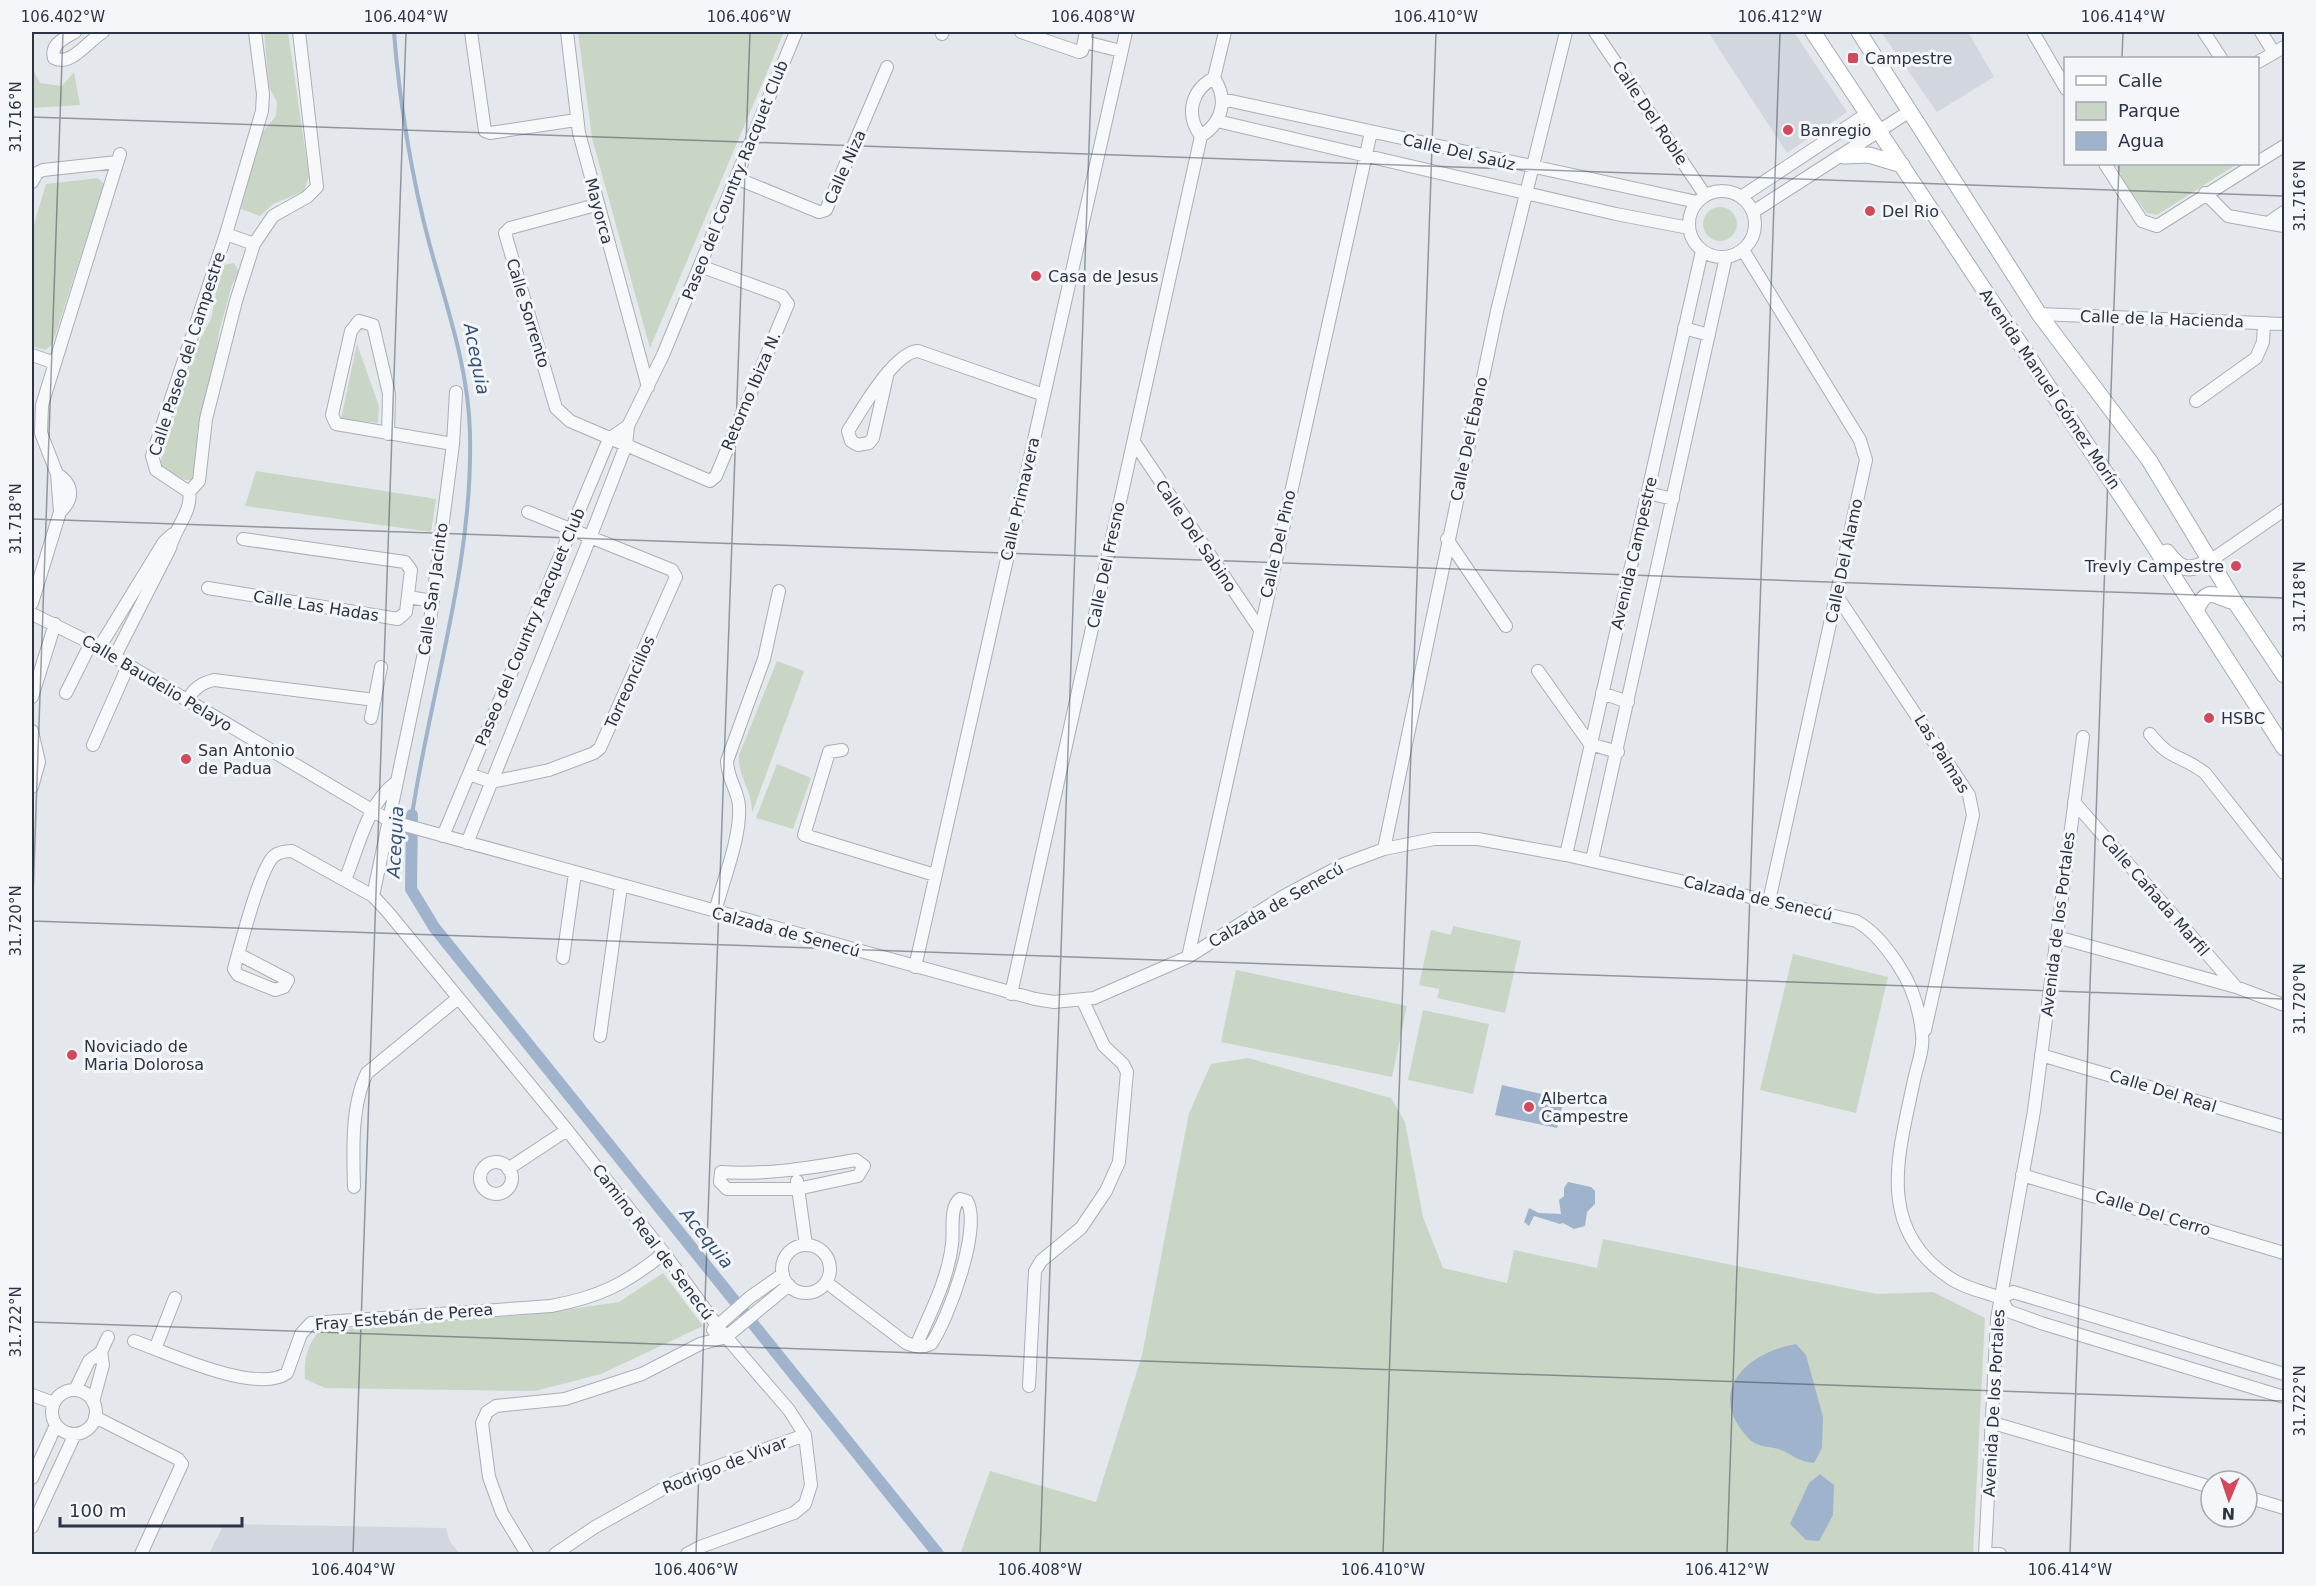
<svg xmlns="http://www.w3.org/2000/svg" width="2316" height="1586" font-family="'DejaVu Sans',sans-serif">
  <rect width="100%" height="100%" fill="#e4e7ec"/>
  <!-- built -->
  <path fill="#d2d6de" d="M 1708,32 L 1794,32 L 1847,112 L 1787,153 Z
    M 1881,32 L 1968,32 L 1994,77 L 1937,112 Z
    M 224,1524 L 446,1528 L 450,1542 L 460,1554 L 209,1554 Z"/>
  <!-- green -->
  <path fill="#c9d6c5" d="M 264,32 L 288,32 L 309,176 L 304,191 L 273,204 L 260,216 L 241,209 L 261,134 L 276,116 L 277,102 L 269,87 Z
    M 578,32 L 784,32 L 650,348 L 592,138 Z
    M 32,68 L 40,83 L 62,86 L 74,72 L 80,105 L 32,108 Z
    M 2116,164 L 2237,164 L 2157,215 L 2147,213 L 2124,182 Z
    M 98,178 L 104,184 L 52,345 L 45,350 L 32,346 L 32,231 L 46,184 Z
    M1703 224a17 17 0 1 1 34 0a17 17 0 1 1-34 0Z
    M 234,263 L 239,272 L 232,285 L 219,332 L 214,367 L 198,428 L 194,480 L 185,480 L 159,467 L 196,347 L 211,319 L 218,282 L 224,265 Z
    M 357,344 L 379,406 L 378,423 L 341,419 Z
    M 256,471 L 436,499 L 431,532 L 245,506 Z
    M 777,661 L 804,671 L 752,813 C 753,791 737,776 739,755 Z
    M 777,764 L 811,778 L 793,829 L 756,818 Z
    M 1453,926 L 1521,941 L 1505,1013 L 1437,998 L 1439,989 L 1419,985 L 1431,930 L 1451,935 Z
    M 1793,954 L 1888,977 L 1856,1113 L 1760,1090 Z
    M 1236,970 L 1407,1006 L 1392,1077 L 1221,1042 Z
    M 1423,1010 L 1489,1024 L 1473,1094 L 1408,1080 Z
    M 1248,1058 L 1391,1098 L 1405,1122 L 1423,1217 L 1443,1268 L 1507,1283 L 1514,1250 L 1597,1268 L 1603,1239 L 1876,1294 L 1933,1292 L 1985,1318 L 1973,1554 L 960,1554 L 990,1471 L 1096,1502 L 1142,1355 L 1189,1113 L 1211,1064 Z
    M 663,1273 L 703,1326 L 601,1374 L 535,1391 L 325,1388 L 305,1379 C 304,1360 306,1347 319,1331 L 537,1314 L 619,1302 Z"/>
  <!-- water -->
  <path fill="#9fb4cc" d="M 1502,1085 L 1564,1099 L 1557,1128 L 1495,1115 Z
    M 1568,1182 L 1591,1187 L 1595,1191 L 1595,1204 L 1587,1212 L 1585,1226 L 1574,1229 L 1563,1223 L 1560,1224 L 1534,1216 L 1529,1226 L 1524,1222 L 1529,1208 L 1539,1213 L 1561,1214 L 1559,1200 L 1564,1196 L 1564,1188 Z
    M 1796,1344 L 1806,1355 L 1823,1417 L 1822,1448 L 1814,1463 C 1797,1461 1795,1456 1781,1450 C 1771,1446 1759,1448 1750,1440 C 1704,1393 1745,1353 1796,1344 Z
    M 1820,1474 L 1834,1485 L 1833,1515 L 1819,1541 L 1806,1540 L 1790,1524 L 1809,1483 Z"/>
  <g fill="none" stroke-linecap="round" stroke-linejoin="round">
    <!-- stream -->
    <path stroke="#9fb4cc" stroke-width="4" d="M 394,32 C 399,99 412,180 430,246 C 447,308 469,370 470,435 C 473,565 431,689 412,815"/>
    <!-- canal -->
    <path stroke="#9fb4cc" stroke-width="12" d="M 412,815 L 411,889 L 434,927 L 938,1554"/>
    <defs>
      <path id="minor" d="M 75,32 C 65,38 50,44 54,58 C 71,67 89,40 103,32
        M 471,32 L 485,131 L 490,133 L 576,120
        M 567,32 L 579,133 L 648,387
        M 1021,32 L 1079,52 L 1082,51 L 1086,32
        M 1595,32 L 1705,195
        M 2033,32 L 2066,89
        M 2204,32 L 2221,58
        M 2261,32 L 2274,53
        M 942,34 L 943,32
        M 1085,42 L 1121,51
        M 2258,62 L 2284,47
        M 1222,99 L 1697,202
        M 1217,121 L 1616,214 L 1689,228
        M 1201,136 C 1185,115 1191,90 1214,78
        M 2258,162 L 2284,146
        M 2105,164 L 2142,221 L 2157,226 L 2255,164
        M 736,178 L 819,212 L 826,210 L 887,67
        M 32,182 L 37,173 L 43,170 L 117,162
        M1689 224a33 33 0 1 1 66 0a33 33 0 1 1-66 0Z
        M 2205,193 L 2228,216 L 2284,226
        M 1741,197 L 1868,113
        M 596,205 L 510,228 L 505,233 L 556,408 L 570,421 L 710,481 L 716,476 L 788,304 L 782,296 L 700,266
        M 1753,212 L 1910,111
        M 2268,223 L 2284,212
        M 226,234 L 254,244
        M 1743,250 L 1860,440 L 1866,460 L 1769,901
        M 2039,314 L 2284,324
        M 1684,328 L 1709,335
        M 32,355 L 55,363
        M 888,372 L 873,438 L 869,443 L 858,445 L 851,441 L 848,431 C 861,411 894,352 918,351 L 1044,395
        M 2196,401 L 2256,358 L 2263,342 L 2264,323
        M 388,434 L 389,394 L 373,325 L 359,321 L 351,331 L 332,415 L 336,424 L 453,444
        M 1134,442 L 1259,628
        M 57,474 C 74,485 74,499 60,512
        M 189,492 L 199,481 L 206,419 L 236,301 L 254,244 L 273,216 L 307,197 L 317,187 L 299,32
        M 1648,493 L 1673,499
        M 1447,539 L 1506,626
        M 2210,561 L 2284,510
        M 208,588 L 398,619 L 406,612 L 411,570 L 405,562 L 243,539
        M 1837,596 L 1969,795 L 1973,815 L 1925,1030
        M 408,597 L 433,601
        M 32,603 L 60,512 L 57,474 L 41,433 L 42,405 L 120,154
        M 32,614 L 91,643 L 390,821 L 1035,999 L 1054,1002 L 1094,998 L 1188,957 L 1284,896 L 1344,864 L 1384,849 L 1434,839 L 1478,839 L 1566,855 L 1856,921 C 1874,931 1885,946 1897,963 C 1912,985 1920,1008 1922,1035 C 1924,1049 1917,1066 1914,1080 C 1899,1153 1874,1228 1950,1278 C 1964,1288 1985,1292 2001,1298
        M 99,648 L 164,542 L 173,534
        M 114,658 L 170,548 C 174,530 193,510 189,492 L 156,470 L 152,456 L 226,234 L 262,111 L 263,94 L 255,32
        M 1538,671 L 1590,744 L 1618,752
        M 66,693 L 91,643
        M 1602,693 L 1628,702
        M 32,697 L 55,624
        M 188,701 C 192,689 201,683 214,680 L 375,700
        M 371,718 L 381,667
        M 32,731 L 39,762 L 32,787
        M 2150,734 C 2171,761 2180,754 2205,773 L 2284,873
        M 93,745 L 128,666
        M 842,750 L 829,752 L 804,835 L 935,875
        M 469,774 L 492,782 L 549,770 L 594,753 L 600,748 L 676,577 L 672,570 L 528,512
        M 2074,802 L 2236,987
        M 443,836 L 609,439 L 628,426
        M 467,843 L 590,538 L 626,445 L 628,426 L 663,355 L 796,32
        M 1384,849 L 1497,311 L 1566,32
        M 1566,855 L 1702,251
        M 1592,860 L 1726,257
        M 345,880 C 358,849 367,804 395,783
        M 373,896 L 429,629 L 453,444 L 456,392
        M 715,912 C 723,880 741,838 739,806 C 738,790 727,778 727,761 L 764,659 L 779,591
        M 2057,937 L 2236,987 L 2284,1005
        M 238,954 L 288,980 L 284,987 L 275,990 L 238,975 L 234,969 C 240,947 260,868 274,856 C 279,852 286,851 292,851 L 373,896 L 387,911 L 567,1130 L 664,1253 L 721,1331 L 789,1410 L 805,1435 L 811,1485 L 805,1504 L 794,1513 L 700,1547 L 687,1554
        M 1188,957 L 1371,132
        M 563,958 L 575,873
        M 915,967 L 1126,32
        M 1011,994 L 1201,136 C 1223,122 1228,99 1214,78 L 1225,32
        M 600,1036 L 621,886
        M 2041,1055 L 2284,1127
        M 856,1160 L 864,1166 L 858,1176 L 797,1189 L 727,1189 L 720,1182 L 721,1172 C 768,1175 810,1168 856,1160 Z
        M480 1178a16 16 0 1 1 32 0a16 16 0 1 1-32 0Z
        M 508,1169 L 567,1130
        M 2022,1175 L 2284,1253
        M 797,1181 L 806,1245
        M 354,1187 C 353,1151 351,1105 367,1073 L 457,999
        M782 1269a24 24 0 1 1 48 0a24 24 0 1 1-48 0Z
        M 826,1282 L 906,1343 C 913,1346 923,1348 931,1344 C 948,1320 982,1228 967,1201 L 960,1199 C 949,1207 954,1231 952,1244 C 948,1280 930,1313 916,1346
        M 2001,1298 L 2008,1311 L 2041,1323 L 2284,1397
        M 2001,1298 L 2013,1292 L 2284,1374
        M 713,1330 L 749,1298 L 783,1274
        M 134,1341 C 168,1353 257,1395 287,1373 L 301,1334 L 311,1323 L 551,1306 C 599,1297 626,1284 664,1253
        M 155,1349 L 175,1298
        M 1029,1386 L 1035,1271 L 1041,1261 L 1081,1228 L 1106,1191 L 1119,1162 L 1127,1072 L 1123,1064 L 1104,1046 L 1083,1001
        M 75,1390 L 89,1361 L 101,1352 L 108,1337
        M52 1412a22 22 0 1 1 44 0a22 22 0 1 1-44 0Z
        M 32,1395 L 54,1403
        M 93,1402 L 103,1365 L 101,1352
        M 95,1417 L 178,1459 L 182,1464 L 141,1554
        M 1993,1423 L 2211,1487
        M 32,1478 L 56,1425
        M 2247,1497 L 2284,1508
        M 32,1527 L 75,1434
        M 527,1554 L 502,1513 L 489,1477 L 482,1423 L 487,1412 L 496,1406 L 565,1399 L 642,1374 L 700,1344 L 726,1337 L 789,1285
        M 555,1554 L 595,1527 L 677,1481 L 805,1435
        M 1985,1554 L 1997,1319 L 2034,1111 L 2083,737
        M 1985,1554 L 2000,1554"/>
      <path id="major" d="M 1813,32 L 2145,532 L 2284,748
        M 1859,32 L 2039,314 L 2149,460 L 2235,602 L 2284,675
        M 1844,156 L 1869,155 L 1902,165
        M 2167,552 C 2181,571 2189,572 2210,561
        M 2196,611 C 2208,584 2214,597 2235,602"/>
    </defs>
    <!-- minor casing -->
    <use href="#minor" stroke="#a9aeb7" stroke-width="14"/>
    <!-- major casing -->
    <use href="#major" stroke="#a3abb8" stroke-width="17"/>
    <!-- minor -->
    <use href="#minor" stroke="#f7f8fa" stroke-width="12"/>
    <!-- major -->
    <use href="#major" stroke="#fff" stroke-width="15"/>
  </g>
  <!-- ticks -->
  <path fill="none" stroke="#2b3445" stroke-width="1.5" stroke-opacity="0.45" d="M 2122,58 L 2123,32M 32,117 L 2284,196M 32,519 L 2284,598M 32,921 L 2284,999M 32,926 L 63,32M 32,1322 L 2284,1401M 353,1554 L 406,32M 696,1554 L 750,32M 1040,1554 L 1093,32M 1383,1554 L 1436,32M 1727,1554 L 1780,32M 2070,1554 L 2119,164"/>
  <!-- markers -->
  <g fill="#d1495b" stroke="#f4f6f9" stroke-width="2">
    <rect x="1847" y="52" width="12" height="12" rx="3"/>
    <circle cx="1788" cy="130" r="6"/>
    <circle cx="1870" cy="211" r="6"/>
    <circle cx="1036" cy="276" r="6"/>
    <circle cx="2236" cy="566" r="6"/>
    <circle cx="2209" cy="718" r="6"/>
    <circle cx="186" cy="759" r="6"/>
    <circle cx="72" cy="1055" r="6"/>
    <circle cx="1529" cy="1107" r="6"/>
  </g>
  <g text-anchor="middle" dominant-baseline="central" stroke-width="6" stroke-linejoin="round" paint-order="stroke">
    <!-- poi labels -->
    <g font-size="16" fill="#2b3445" stroke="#f4f6f9" text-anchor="start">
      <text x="1865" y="58">Campestre</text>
      <text x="1800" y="130">Banregio</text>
      <text x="1882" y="211">Del Rio</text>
      <text x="1048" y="276">Casa de Jesus</text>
      <text x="2224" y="566" text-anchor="end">Trevly Campestre</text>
      <text x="2221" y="718">HSBC</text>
      <text x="198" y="750">San Antonio<tspan x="198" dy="18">de Padua</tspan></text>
      <text x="84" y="1046">Noviciado de<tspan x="84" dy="18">Maria Dolorosa</tspan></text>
      <text x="1541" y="1098">Albertca<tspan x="1541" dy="18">Campestre</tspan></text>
    </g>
    <!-- street labels -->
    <g font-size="16" fill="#2b3445" stroke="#f4f6f9">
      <text transform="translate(1650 113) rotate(56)">Calle Del Roble</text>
      <text transform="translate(1459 152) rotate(13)">Calle Del Saúz</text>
      <text transform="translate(845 167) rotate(-66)">Calle Niza</text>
      <text transform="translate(735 180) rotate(-68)">Paseo del Country Racquet Club</text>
      <text transform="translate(599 211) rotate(75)">Mayorca</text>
      <text transform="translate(528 313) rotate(73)">Calle Sorrento</text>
      <text transform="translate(2162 319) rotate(2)">Calle de la Hacienda</text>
      <text transform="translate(187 354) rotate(-72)">Calle Paseo del Campestre</text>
      <text transform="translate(2050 389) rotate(56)">Avenida Manuel Gómez Morín</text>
      <text transform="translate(751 391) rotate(-67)">Retorno Ibiza N.</text>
      <text transform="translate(1469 439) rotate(-78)">Calle Del Ébano</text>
      <text transform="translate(1020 499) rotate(-77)">Calle Primavera</text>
      <text transform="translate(1196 536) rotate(56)">Calle Del Sabino</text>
      <text transform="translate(1278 544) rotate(-77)">Calle Del Pino</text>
      <text transform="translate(1634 553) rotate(-77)">Avenida Campestre</text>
      <text transform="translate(1844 561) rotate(-78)">Calle Del Álamo</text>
      <text transform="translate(1106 565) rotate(-78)">Calle Del Fresno</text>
      <text transform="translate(433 589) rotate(-82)">Calle San Jacinto</text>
      <text transform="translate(316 606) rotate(9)">Calle Las Hadas</text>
      <text transform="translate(530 627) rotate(-67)">Paseo del Country Racquet Club</text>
      <text transform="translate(630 682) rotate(-66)">Torreoncillos</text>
      <text transform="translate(157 683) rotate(31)">Calle Baudelio Pelayo</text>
      <text transform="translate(1942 754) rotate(58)">Las Palmas</text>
      <text transform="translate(2155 895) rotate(49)">Calle Cañada Marfil</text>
      <text transform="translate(1758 898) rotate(13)">Calzada de Senecú</text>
      <text transform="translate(1276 905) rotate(-30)">Calzada de Senecú</text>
      <text transform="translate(2058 924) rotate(-83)">Avenida de los Portales</text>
      <text transform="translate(786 932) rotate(15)">Calzada de Senecú</text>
      <text transform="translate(2163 1091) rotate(17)">Calle Del Real</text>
      <text transform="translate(2153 1213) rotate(17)">Calle Del Cerro</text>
      <text transform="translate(653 1242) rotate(53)">Camino Real de Senecú</text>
      <text transform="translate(404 1317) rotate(-5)">Fray Estebán de Perea</text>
      <text transform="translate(1994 1403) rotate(-87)">Avenida De los Portales</text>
      <text transform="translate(725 1465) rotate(-21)">Rodrigo de Vivar</text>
    </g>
    <!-- water labels -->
    <g font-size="18" font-style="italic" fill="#34527a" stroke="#f4f6f9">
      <text transform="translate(477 359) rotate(79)">Acequia</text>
      <text transform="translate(395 842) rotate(-87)">Acequia</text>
      <text transform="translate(707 1238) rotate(51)">Acequia</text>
    </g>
  </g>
  <!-- border -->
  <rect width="2316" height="1586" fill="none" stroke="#f4f6f9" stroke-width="66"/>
  <!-- legend -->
  <rect x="2064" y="57" width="195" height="108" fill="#f4f6f9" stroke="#a4a8b1" stroke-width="1.5"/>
  <rect x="2076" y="76" width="30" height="9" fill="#ffffff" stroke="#a4a8b1" stroke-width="1.5"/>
  <text x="2118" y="87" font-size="18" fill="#2b3445">Calle</text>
  <rect x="2076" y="102" width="30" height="18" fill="#c9d6c5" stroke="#a4a8b1" stroke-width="1.5"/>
  <text x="2118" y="117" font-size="18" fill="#2b3445">Parque</text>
  <rect x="2076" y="132" width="30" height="18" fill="#9fb4cc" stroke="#a4a8b1" stroke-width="1.5"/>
  <text x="2118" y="147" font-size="18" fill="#2b3445">Agua</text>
  <!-- north arrow -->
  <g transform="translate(2229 1499) rotate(182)"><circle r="28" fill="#f4f6f9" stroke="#a4a8b1" stroke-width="1.5"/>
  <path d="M0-4.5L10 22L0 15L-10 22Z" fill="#d1495b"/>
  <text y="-9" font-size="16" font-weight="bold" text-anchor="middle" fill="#2b3445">N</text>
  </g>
  <!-- scale -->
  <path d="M60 1517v9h182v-9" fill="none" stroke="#2b3445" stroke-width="3"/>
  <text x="69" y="1517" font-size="18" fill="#2b3445" stroke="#f4f6f9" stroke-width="4.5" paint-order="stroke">100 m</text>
  <rect x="33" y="33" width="2250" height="1520" fill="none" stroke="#2b3445" stroke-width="2"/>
  <g font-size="15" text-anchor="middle" fill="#2b3445">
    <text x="63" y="22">106.402°W</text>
    <text x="406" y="22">106.404°W</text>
    <text x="749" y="22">106.406°W</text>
    <text x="1093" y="22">106.408°W</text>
    <text x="1436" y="22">106.410°W</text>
    <text x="1780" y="22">106.412°W</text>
    <text x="2123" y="22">106.414°W</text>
    <text transform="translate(16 117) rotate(-90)" y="5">31.716°N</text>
    <text transform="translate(2300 196) rotate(-90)" y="5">31.716°N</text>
    <text transform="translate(16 519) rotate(-90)" y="5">31.718°N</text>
    <text transform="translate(2300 597) rotate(-90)" y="5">31.718°N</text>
    <text transform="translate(16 921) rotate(-90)" y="5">31.720°N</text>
    <text transform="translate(2300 999) rotate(-90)" y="5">31.720°N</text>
    <text transform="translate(16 1322) rotate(-90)" y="5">31.722°N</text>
    <text transform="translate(2300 1401) rotate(-90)" y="5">31.722°N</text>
    <text x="353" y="1575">106.404°W</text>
    <text x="696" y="1575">106.406°W</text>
    <text x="1040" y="1575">106.408°W</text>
    <text x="1383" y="1575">106.410°W</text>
    <text x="1727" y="1575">106.412°W</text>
    <text x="2070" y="1575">106.414°W</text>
  </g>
</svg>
